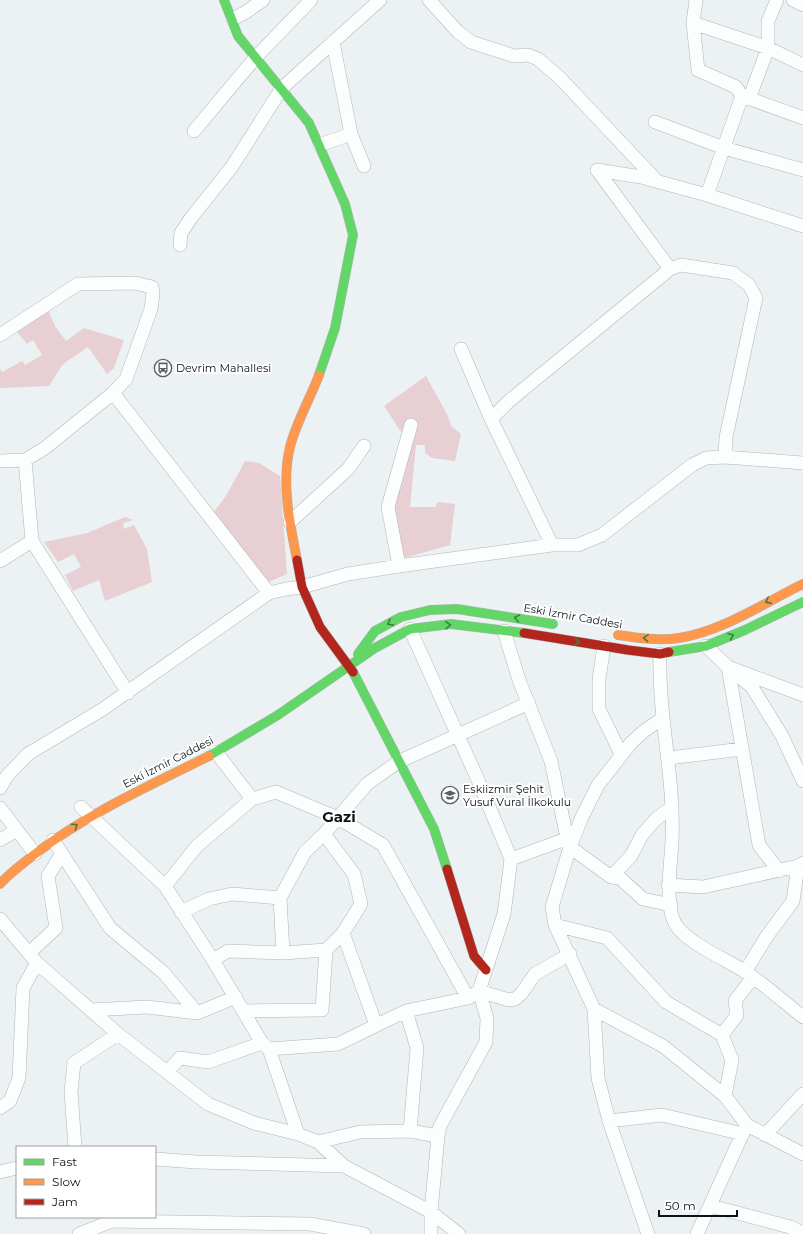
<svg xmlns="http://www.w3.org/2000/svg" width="803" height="1234" font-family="Montserrat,sans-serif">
  <rect width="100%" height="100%" fill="#ecf2f3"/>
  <!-- green -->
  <path fill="#e8cfd3" d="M 46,305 L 55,326 L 66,341 L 84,328 L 124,340 L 114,368 L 107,374 L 88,347 L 63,364 L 49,386 L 0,388 L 0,369 L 2,372 L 22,361 L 25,365 L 42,355 L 33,340 L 27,344 L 13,327 Z
    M 426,376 L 448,416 L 451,426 L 461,434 L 455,461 L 432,458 L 425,453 L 425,445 L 416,445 L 410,507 L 436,507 L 437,502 L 455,504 L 450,545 L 404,558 L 388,507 L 411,426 L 401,432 L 384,406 Z
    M 245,461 L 259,463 L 280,476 L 287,574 L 262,585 L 210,517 L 226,496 Z
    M 125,517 L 133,520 L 123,523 L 124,529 L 134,525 L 147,549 L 152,582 L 105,601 L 99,580 L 73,591 L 65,575 L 81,567 L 74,554 L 58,562 L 44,542 L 87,533 Z"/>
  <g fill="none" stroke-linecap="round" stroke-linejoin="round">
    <defs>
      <path id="street" d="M 429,0 L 458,32 L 471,42 L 514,56 L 528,55 L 538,59 L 560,78 L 657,181
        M 696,0 L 693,23 L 698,70 L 736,87 L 742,96 L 803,118
        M 793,0 L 803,5
        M 233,19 L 246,12 L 263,0
        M 693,23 L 768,48 L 803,65
        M 333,42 L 351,134 L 364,166
        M 749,99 L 768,48 L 768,21 L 777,0
        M 655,122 L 724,148 L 803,170
        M 194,131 L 256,57 L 311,0
        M 320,145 L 351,134
        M 597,170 L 641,177 L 707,195 L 803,226
        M 597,170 L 670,269
        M 707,195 L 742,96
        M 180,245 L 181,233 L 191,218 L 231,168 L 282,88 L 380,0
        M 0,335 L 78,284 L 135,283 L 152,287 L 153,293 L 151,309 L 126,379 L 113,393 L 45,448 L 25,460 L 32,541 L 128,693
        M 461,349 L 491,419 L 552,545
        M 113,393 L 269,593
        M 491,419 L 509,401 L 670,269 L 681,265 L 733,273 L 749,285 L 756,298 L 726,437 L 725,457
        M 0,461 L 25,460
        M 290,522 L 348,469 L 364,446
        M 0,561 L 32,541
        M 399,566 L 388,507 L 411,425
        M 410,629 L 478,780 L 511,859
        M 504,631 L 519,680 L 551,761 L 568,843 L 570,847 L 611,877 L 620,878 L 643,899 L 671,905
        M 604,646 L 599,679 L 599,709 L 621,754
        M 706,646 L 728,667 L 803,695
        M 660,654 C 658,717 675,778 672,841 C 671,863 664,907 676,925 C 687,943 727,960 746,972 C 766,986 784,1002 803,1017
        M 728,667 L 759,845 L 779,871
        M 728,667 L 752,687 L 782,736 L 803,781
        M 216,752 L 252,799 L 276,792 L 338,818 L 383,845 L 468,998
        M 669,758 L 742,749
        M 0,788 L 7,776 L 28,754 L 103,709 L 269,593 L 286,589 L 302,587 L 348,574 L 399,566 L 552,545 L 578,545 L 602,535 L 692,465 L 706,458 L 725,457 L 803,463
        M 81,807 L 165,886 L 213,960 L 262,1043 L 269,1049 L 298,1134
        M 0,808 L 35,854
        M 0,840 L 17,830
        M 53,840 L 110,928 L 164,973 L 197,1013 L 236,997
        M 611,877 L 631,856 L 642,835 L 656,819 L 672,807
        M 668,885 L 703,887 L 798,866
        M 165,886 L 197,846 L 252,799
        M 181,912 L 209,899 L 232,894 L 280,898
        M 0,919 L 37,963 L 118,1034 L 208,1104 L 254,1123 L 298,1134 L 318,1142 L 344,1166 L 431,1212 L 431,1234
        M 555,925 L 607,938 L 666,1002 L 722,1035
        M 343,933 L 376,1025
        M 29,953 L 56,928 L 48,876 L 61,855
        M 283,953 L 280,898 L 305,852 L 324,834 L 367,784 L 398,762 L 529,703
        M 213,960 L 228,951 L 283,953 L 326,950 L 343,933 L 361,904 L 354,874 L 324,834
        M 745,972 L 767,936 L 793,901 L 798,866 L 803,863
        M 594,1009 L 663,1046 L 725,1096 L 747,1125 L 803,1154
        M 91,1010 L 147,1007 L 197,1013
        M 244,1011 L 322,1010 L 326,950
        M 406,1011 L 417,1048 L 410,1131
        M 269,1049 L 338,1044 L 406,1011 L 468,998 L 479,991 L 509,1000 L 515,999 L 521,994 L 535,974 L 570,954
        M 167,1072 L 180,1058 L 208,1062 L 262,1043
        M 725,1096 L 732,1060 L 722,1035 L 737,1015 L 735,1001 L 753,977
        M 0,1108 L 10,1101 L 19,1078 L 23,988 L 37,963
        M 609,1121 L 662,1115 L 743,1134
        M 765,1135 L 803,1094
        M 318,1142 L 360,1132 L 410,1131 L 438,1136
        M 75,1147 L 71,1092 L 74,1063 L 118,1034
        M 155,1159 L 196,1162 L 344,1166
        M 0,1172 L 17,1168
        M 711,1206 L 790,1227 L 803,1233
        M 79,1234 L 112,1221 L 310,1224 L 364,1234
        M 459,1234 L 431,1212 L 438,1136 L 440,1126 L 486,1042 L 487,1018 L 479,991 L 504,914 L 511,859 L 566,839
        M 648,1234 L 609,1121 L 598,1078 L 594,1009 L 555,925 L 552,907 L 570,847 L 582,817 L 598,785 L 631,743 L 644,731 L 663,718
        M 697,1234 L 746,1126"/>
      <path id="fast" d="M 224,0 L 238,36 L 309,123 L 345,204 L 353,235 L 335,328 L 319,375
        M 669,652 L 706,646 L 745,630 L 803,602
        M 358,654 L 375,631 L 401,617 L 430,610 L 457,609 L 553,624
        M 353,672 L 434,829 L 447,869
        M 209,756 L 278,715 L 375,648 L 410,629 L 451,624 L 524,633"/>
      <path id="slow" d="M 297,560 C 290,524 281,483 290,447 C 296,423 310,399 319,375
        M 618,635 C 638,638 659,641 679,638 C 723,631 764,603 803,584
        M 0,884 C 10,873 22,864 35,854 C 88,813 149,786 209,756"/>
      <path id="jam" d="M 297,560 L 302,587 L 320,627 L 353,672
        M 524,633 L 628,650 L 660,654 L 669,652
        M 447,869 L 474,956 L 486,970"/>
    </defs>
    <!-- street casing -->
    <use href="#street" stroke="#b1b5b6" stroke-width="14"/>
    <!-- fast casing -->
    <use href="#fast" stroke="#b1b5b6" stroke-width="10"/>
    <!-- slow casing -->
    <use href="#slow" stroke="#b1b5b6" stroke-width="10"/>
    <!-- jam casing -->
    <use href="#jam" stroke="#b1b5b6" stroke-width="10"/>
    <!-- street -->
    <use href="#street" stroke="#fcfdfd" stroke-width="13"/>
    <!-- fast -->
    <use href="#fast" stroke="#63d668" stroke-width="9"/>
    <!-- slow -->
    <use href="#slow" stroke="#ff974d" stroke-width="9"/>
    <!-- jam -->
    <use href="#jam" stroke="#b3261e" stroke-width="9"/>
  </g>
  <!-- one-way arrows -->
  <defs><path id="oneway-chevron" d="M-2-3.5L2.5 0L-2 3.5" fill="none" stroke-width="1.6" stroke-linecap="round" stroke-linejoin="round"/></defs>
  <g stroke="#3d7e42">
    <use href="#oneway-chevron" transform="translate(768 601) rotate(154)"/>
    <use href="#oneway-chevron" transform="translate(517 618) rotate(-170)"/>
    <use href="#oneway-chevron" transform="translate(390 623) rotate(151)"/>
    <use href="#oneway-chevron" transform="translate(448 625) rotate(-3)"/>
    <use href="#oneway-chevron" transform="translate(731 636) rotate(-22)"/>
    <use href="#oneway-chevron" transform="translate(646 638) rotate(-177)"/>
    <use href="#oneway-chevron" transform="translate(577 642) rotate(10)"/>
    <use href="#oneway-chevron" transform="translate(75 826) rotate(-34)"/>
  </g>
  <!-- icons -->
  <defs>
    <symbol id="bus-ring" viewBox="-11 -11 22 22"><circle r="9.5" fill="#fff" stroke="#5c6061" stroke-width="1.5"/><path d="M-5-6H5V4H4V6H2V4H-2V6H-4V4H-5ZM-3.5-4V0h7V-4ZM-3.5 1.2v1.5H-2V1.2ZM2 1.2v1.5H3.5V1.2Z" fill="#5c6061"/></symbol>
    <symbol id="school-ring" viewBox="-11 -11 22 22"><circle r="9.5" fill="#fff" stroke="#5c6061" stroke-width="1.5"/><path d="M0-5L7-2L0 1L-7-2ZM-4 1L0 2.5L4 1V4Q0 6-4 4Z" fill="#5c6061"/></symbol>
  </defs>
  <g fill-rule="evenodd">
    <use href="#bus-ring" x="153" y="358" width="20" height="20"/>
    <use href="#school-ring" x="440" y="785" width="20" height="20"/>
  </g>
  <g text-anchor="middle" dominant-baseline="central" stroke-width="4" stroke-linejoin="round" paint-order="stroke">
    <!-- poi labels -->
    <g font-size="11" fill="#0e1213" stroke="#fff" text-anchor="start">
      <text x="176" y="368">Devrim Mahallesi</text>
      <text x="463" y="789">Eskiizmir Şehit<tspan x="463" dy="13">Yusuf Vural İlkokulu</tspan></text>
    </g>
    <!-- street labels -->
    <g font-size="11" fill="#0e1213" stroke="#fff">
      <text transform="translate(573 616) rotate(10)">Eski İzmir Caddesi</text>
      <text transform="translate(168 762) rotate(-27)">Eski İzmir Caddesi</text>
    </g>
    <!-- district labels -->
    <g font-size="15" font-weight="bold" fill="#0e1213" stroke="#fff">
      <text x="339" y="816">Gazi</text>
    </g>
  </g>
  <!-- legend -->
  <rect x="16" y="1146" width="140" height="72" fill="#ffffff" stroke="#9fa0a1"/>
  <rect x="24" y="1159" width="20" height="6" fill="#63d668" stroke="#9fa0a1"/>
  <text x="52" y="1166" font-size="12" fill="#0e1213">Fast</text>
  <rect x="24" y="1179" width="20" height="6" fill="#ff974d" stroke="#9fa0a1"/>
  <text x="52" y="1186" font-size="12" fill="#0e1213">Slow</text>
  <rect x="24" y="1199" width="20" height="6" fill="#b3261e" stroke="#9fa0a1"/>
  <text x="52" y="1206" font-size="12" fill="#0e1213">Jam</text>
  <!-- scale -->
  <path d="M659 1210v6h78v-6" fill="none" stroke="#0e1213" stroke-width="2"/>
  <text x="665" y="1210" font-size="12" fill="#0e1213" stroke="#ffffff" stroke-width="3" paint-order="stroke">50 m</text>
</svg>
